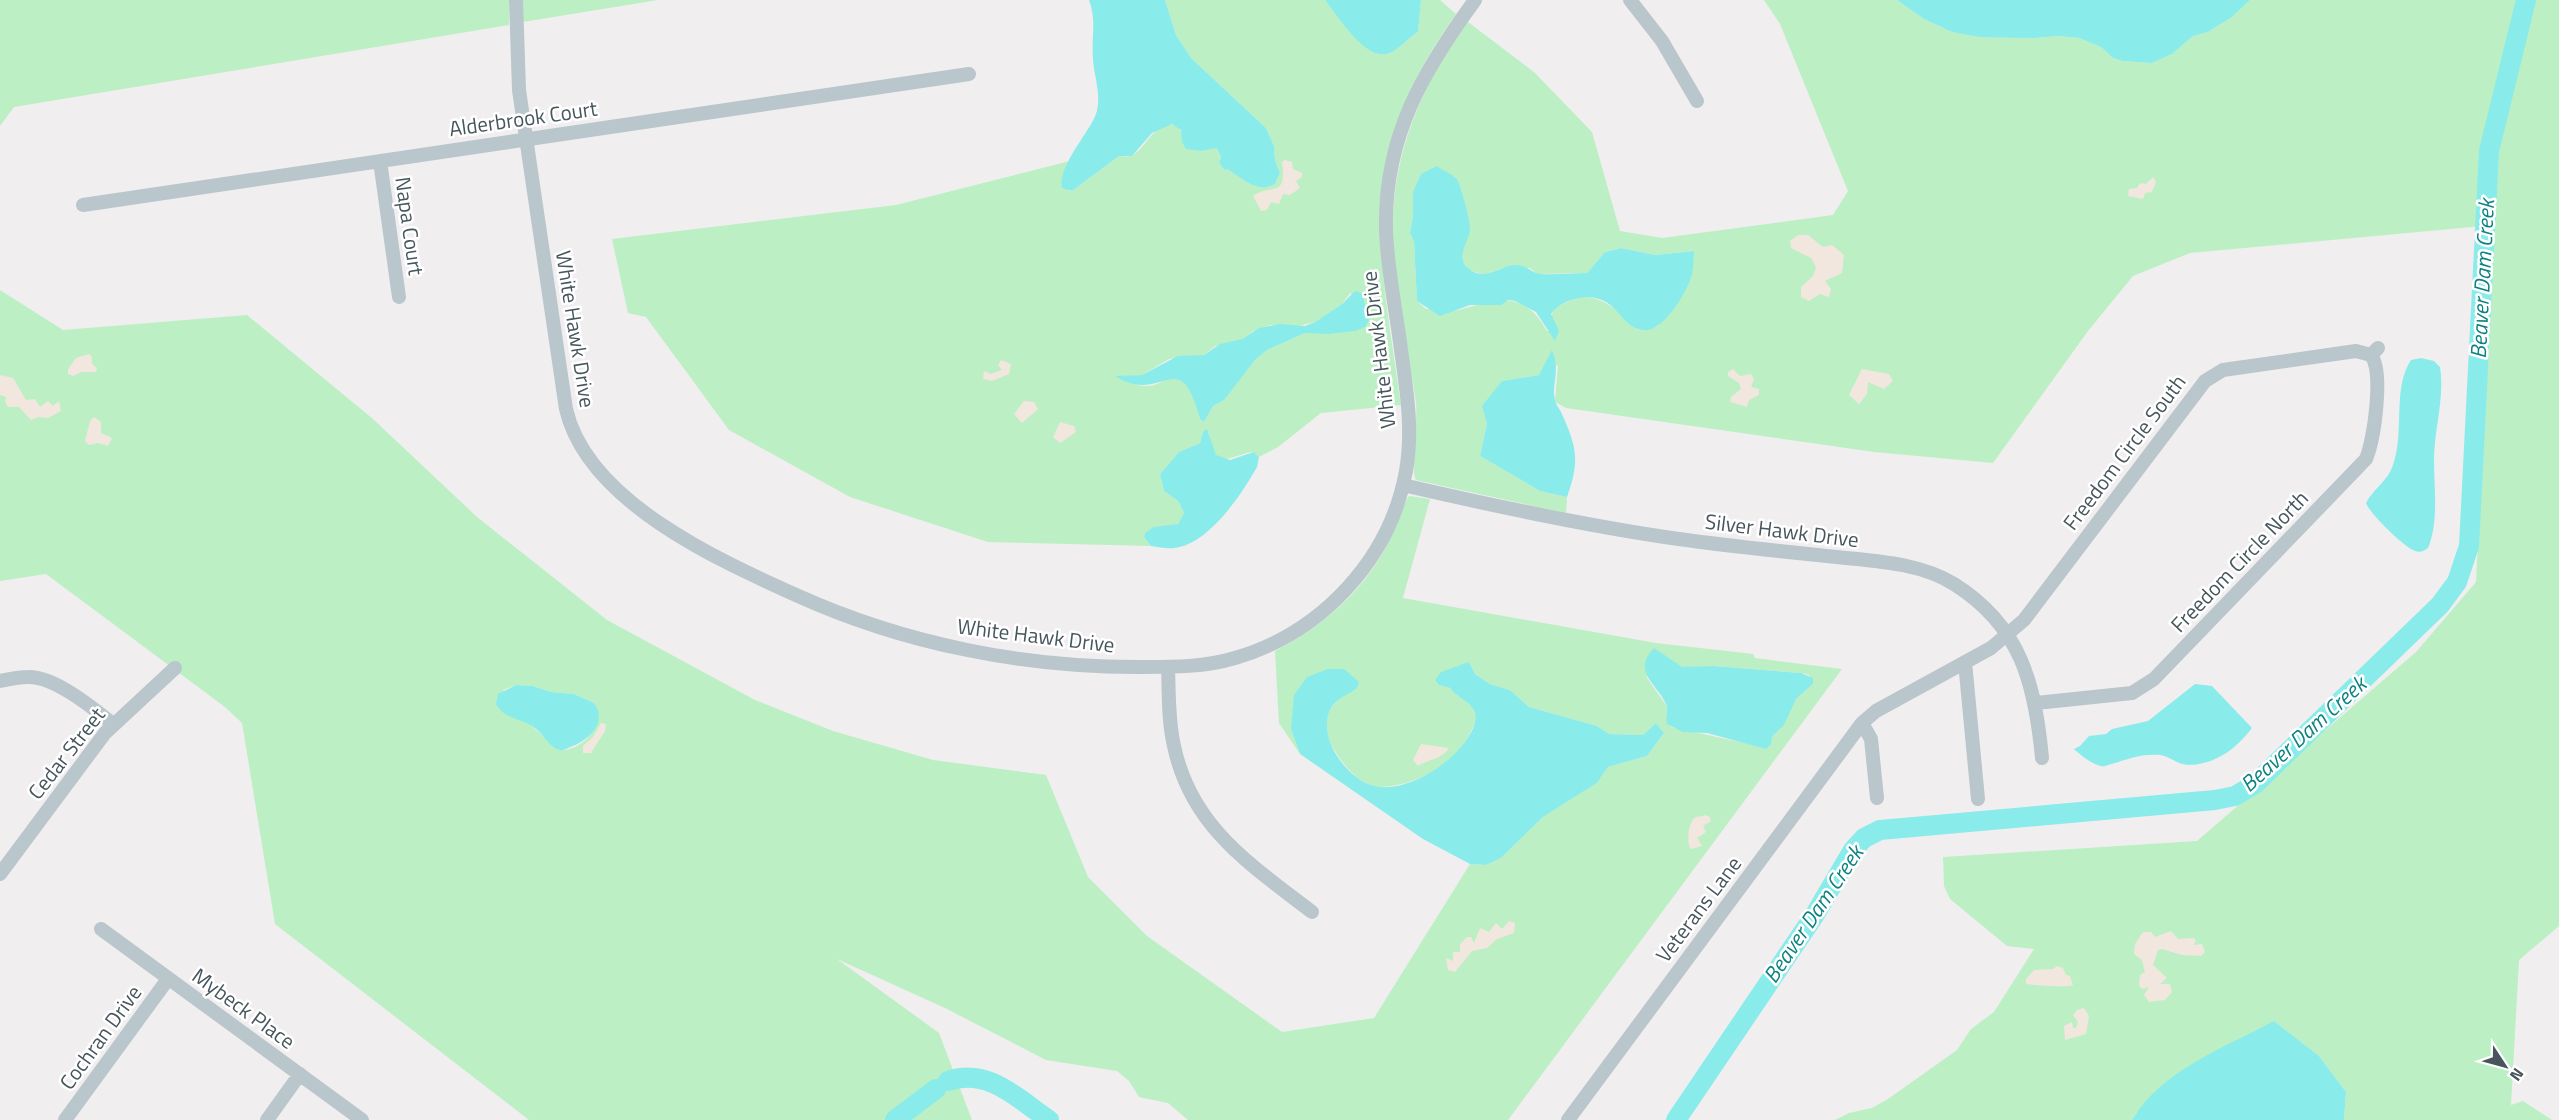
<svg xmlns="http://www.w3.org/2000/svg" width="2559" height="1120" font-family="'Titillium Web',sans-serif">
  <rect width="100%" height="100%" fill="#f1eeef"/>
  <!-- green -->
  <path fill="#bcefc4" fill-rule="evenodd" d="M 0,0 L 509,0 L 509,25 L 14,107 L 0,126 Z
    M 523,0 L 658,0 L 523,22 Z
    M 1165,0 L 1325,0 C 1337,15 1366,59 1387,54 C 1398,51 1408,38 1418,32 L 1421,0 L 1440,0 L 1456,14 C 1353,158 1378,242 1401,405 L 1321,413 L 1278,447 L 1259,457 L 1254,452 C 1230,454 1215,475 1209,433 L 1203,432 L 1200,443 L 1179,452 L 1160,474 L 1164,491 L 1178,501 L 1184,513 L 1178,524 L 1145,533 L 1144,537 L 1151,546 L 988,542 L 850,497 L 729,430 L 646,317 L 628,313 L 612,239 L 896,205 L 1070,161 L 1064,172 L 1069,191 L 1072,191 L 1119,156 C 1123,156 1126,157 1129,156 C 1146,153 1153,118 1177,126 L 1183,134 L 1182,142 L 1202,151 L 1217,148 L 1221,159 L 1219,162 L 1224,170 L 1226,168 C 1241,177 1258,194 1275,184 L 1280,173 L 1275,160 L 1274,146 L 1266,128 L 1191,58 L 1176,35 ZM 1351,292 L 1355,331 L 1305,333 L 1267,350 L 1255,360 L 1224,399 L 1213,406 L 1204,422 L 1200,419 C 1196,406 1191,371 1170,378 C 1162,381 1156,386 1148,386 C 1137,387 1126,380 1117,377 L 1142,375 L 1169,359 L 1204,355 L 1215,346 L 1242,339 L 1253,331 L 1270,325 L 1294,327 L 1315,322 L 1342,304 Z
    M 1764,0 L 1897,0 L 1924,19 L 1952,32 L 2036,38 L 2057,36 L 2079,38 L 2101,47 L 2113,58 L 2122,61 L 2152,63 L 2172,54 L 2193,36 L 2208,32 L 2232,17 L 2250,0 L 2559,0 L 2559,926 L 2519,960 L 2511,1105 L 2523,1101 L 2552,1120 L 2344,1120 L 2346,1092 L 2319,1056 L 2274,1021 L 2137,1112 L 2132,1120 L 1835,1120 L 1849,1113 L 1872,1108 L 1888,1099 L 1957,1050 L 1971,1029 L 1994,1012 L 2034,949 L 2007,946 L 1950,899 L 1944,886 L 1943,857 L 2197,841 L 2416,652 L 2476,582 L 2494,225 L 2190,253 L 2133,276 L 2088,331 L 1993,463 L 1874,452 L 1566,408 L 1555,402 L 1558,365 L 1539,375 L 1502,381 L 1487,423 L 1480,456 L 1540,491 L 1567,497 L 1566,513 L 1416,480 C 1410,470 1418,420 1416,403 C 1408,345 1393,286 1393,227 C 1393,150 1423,83 1468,22 L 1534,72 L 1592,132 L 1620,231 L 1662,238 L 1833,215 L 1848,191 L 1780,24 ZM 1440,170 L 1455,177 L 1461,189 L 1470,230 L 1462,253 L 1463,261 L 1469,270 L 1485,275 L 1502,268 L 1530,268 L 1537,274 L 1587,273 L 1605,252 L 1621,248 L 1655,255 L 1693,251 L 1658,326 L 1643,330 C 1618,315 1600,286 1567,302 C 1559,306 1552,309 1551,318 L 1559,331 L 1547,331 C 1523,289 1498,300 1459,310 C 1449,312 1435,309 1426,309 L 1417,301 L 1414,242 L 1410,233 L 1413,216 L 1413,192 L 1426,172 Z
    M 0,290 L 63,330 L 247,315 L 373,419 L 477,517 L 607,620 L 755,700 L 833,731 L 933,760 L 1046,775 L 1088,877 L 1147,936 L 1282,1032 L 1374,1018 L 1470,864 L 1486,865 L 1501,858 L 1543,817 L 1597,783 L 1608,767 L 1647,756 L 1664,733 L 1656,723 L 1643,735 L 1609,734 L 1597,726 L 1529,707 L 1510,690 L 1490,684 L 1475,674 L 1469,662 L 1439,685 L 1450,688 C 1456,697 1473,703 1475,713 C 1477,719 1474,725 1471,731 C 1466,741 1459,753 1450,761 C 1435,774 1394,791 1373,786 C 1357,781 1342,764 1334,749 C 1327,739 1324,721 1330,710 C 1337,696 1351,694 1359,682 L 1291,729 L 1300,754 L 1279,723 L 1275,651 C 1320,628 1359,595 1384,551 C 1393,534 1398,510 1409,496 L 1430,499 L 1403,598 L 1656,643 L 1753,654 L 1755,658 L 1842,669 L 1508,1120 L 1188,1120 L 1168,1103 L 1139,1097 L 1129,1081 L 1117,1071 L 1046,1060 L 945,1008 L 837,959 L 939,1033 L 972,1120 L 529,1120 L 275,924 L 242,723 L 225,707 L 46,574 L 0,581 ZM 1654,649 L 1682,668 L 1713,666 L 1801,673 L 1809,675 L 1813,684 L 1796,699 L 1780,729 L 1763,747 L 1671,727 L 1666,705 L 1647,678 ZM 516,685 L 533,686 L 551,692 L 574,694 L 594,703 C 607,726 581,752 558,750 L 531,725 L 503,690 Z"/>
  <!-- sand -->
  <path fill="#f2e7df" d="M 1285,160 L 1292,162 L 1293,169 L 1302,173 L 1302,177 L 1296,181 L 1300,188 L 1290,195 L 1283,194 L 1279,204 L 1271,202 L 1267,210 L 1261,211 L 1253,196 C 1272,183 1287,199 1282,162 Z
    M 2153,177 L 2156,182 L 2152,192 L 2145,193 L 2143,199 L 2128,196 L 2129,189 L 2137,188 L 2140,183 L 2146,184 Z
    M 1798,235 L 1808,235 L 1823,247 L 1832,245 L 1844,255 L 1842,273 L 1825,281 L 1831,289 L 1829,297 L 1820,294 L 1809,301 L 1801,297 L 1801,287 L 1813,276 L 1816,267 L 1811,258 L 1791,248 L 1790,241 Z
    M 89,354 L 92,357 L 92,364 L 97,368 L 96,372 L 81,372 L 73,376 L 68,374 L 68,369 L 76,358 Z
    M 1001,360 L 1011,364 L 1009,374 L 992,381 L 983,379 L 984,371 L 991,374 L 1002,370 L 998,365 Z
    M 1733,369 L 1740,376 L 1751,374 L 1754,379 L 1751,387 L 1759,389 L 1759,395 L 1749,400 L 1747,407 L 1730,402 L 1731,397 L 1741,389 L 1739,383 L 1728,376 L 1728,372 Z
    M 1862,369 L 1889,374 L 1893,381 L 1884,389 L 1868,382 L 1867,394 L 1859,404 L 1849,395 Z
    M 0,375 L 13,378 L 26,400 L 35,399 L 40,407 L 48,401 L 53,406 L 59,401 L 61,411 L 48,418 L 39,417 L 31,420 L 19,407 L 8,407 L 5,402 L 6,397 L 0,395 Z
    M 1024,401 L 1034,402 L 1038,409 L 1022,423 L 1014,414 Z
    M 94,417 L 101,422 L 101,433 L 112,438 L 108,446 L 98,443 L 89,445 L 85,441 L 90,421 Z
    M 1060,422 L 1074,426 L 1076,432 L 1060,443 L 1053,437 Z
    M 601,723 L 606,724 L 605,731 L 591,753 L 583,753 L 583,746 L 593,737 Z
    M 1421,744 L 1449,748 C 1443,759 1426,760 1418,766 L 1413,760 Z
    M 1705,815 L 1710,817 L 1711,821 L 1703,826 L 1706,832 L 1697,838 L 1702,846 L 1691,849 C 1686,844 1688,820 1696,817 C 1699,816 1702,817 1705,815 Z
    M 1509,921 L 1515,923 L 1514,933 L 1497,939 L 1487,948 L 1472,951 L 1455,972 L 1448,970 L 1446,958 L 1453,961 L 1453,952 L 1460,952 L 1460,944 L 1467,937 L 1471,937 L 1474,943 L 1480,928 L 1489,932 L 1496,923 L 1502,929 Z
    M 2171,931 L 2178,939 L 2194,938 L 2196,941 L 2193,945 L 2202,944 L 2205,952 L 2201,956 L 2182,955 L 2162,949 L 2158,950 L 2153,965 L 2167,978 L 2160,984 L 2170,984 L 2172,992 L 2165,1000 L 2149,1002 L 2144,995 L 2149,987 L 2142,989 L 2139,985 L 2140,975 L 2145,972 L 2142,960 L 2134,954 L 2135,944 L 2143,932 L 2151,932 L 2155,937 Z
    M 2057,966 L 2063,968 L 2066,975 L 2070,976 L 2073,985 C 2068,988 2033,985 2026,984 L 2026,979 L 2034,970 L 2053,969 Z
    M 2084,1008 L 2089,1016 L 2086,1034 L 2065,1040 L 2064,1026 L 2072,1022 L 2073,1028 L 2076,1028 L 2078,1022 L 2073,1015 L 2077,1010 Z"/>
  <!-- water -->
  <path fill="#89ecea" d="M 1089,0 L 1165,0 L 1176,35 L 1191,58 L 1266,128 L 1274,146 L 1275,160 L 1280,173 L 1275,184 C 1257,194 1242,178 1227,169 L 1224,170 L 1219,162 L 1221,158 L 1217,148 L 1202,151 L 1186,149 L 1182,142 L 1181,130 L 1172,124 L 1152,133 L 1132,156 L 1119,156 L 1072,191 L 1062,188 C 1057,167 1089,133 1096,114 C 1102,95 1094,77 1093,59 C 1091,38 1097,21 1089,0 Z
    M 1325,0 L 1421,0 L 1418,32 C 1408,38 1398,51 1387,54 C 1365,60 1337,15 1325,0 Z
    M 1897,0 L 2250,0 L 2232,17 L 2208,32 L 2193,36 L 2172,54 L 2152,63 L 2122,61 L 2113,58 L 2101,47 L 2079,38 L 2057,36 L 2036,38 L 1980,37 L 1952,32 L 1924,19 Z
    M 1437,166 C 1442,171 1453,173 1458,181 C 1461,187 1471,223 1470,230 C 1468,245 1453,259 1472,271 C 1487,280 1500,266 1515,265 C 1526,264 1531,273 1541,274 C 1556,275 1572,273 1587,273 L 1605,252 L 1621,248 L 1655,255 L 1694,251 C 1693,258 1694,267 1692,274 C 1688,291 1663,333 1643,330 C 1618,327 1618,292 1579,298 C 1568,300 1558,305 1551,314 L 1559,331 L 1555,341 L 1536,312 L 1515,301 L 1508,300 L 1501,305 L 1470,305 L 1440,316 L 1417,301 L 1414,242 L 1410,233 L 1413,216 L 1413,192 L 1421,174 Z
    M 1355,291 L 1362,293 L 1369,320 L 1365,327 L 1355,331 L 1328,334 L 1305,333 L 1267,350 L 1255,360 L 1224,400 L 1213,406 L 1204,422 L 1200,419 C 1179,341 1163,407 1115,376 L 1142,375 L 1178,356 L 1204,355 L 1220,344 L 1242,339 L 1259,328 L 1280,324 L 1305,326 L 1315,322 L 1342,304 Z
    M 1552,350 C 1561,374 1551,381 1555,400 C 1556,405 1559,408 1561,412 C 1577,447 1580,461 1567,497 L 1540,491 L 1480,456 L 1487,423 L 1482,406 L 1502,381 L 1539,375 Z
    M 2421,358 L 2434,361 L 2440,367 C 2445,398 2434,429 2434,460 C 2434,487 2439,522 2428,548 C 2424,551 2420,553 2415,551 C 2404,547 2370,514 2366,503 C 2373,489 2388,481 2393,465 C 2405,431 2392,389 2411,360 Z
    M 1207,429 L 1216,455 L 1230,460 L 1254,452 L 1259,457 L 1257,467 C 1242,494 1208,545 1174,548 C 1167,549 1158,547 1151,546 L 1144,537 L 1145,533 L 1154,527 L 1178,524 L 1184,513 L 1178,501 L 1164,491 L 1160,474 L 1179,452 L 1200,443 L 1203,432 Z
    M 1654,648 L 1682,667 L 1713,666 L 1801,673 L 1813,678 L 1813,684 L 1796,699 L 1784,725 L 1772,737 L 1771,744 L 1766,749 L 1707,733 L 1683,732 L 1667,724 C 1665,717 1669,711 1666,704 C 1658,685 1631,672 1654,648 Z
    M 1469,662 L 1475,674 L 1490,684 L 1510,690 L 1529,707 L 1597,726 L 1609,734 L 1643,735 L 1656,723 L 1664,733 L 1647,756 L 1608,767 L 1597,783 L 1543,817 L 1501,858 L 1486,865 L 1470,864 L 1423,839 L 1300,754 L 1291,729 L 1294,695 L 1307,677 L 1328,669 L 1344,669 L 1359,682 L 1357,688 C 1347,696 1335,698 1330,710 C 1317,738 1347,779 1374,786 C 1404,793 1444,768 1462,746 C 1468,738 1478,724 1475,713 C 1473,703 1456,697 1450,688 L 1439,685 L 1435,680 L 1441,672 Z
    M 2195,684 L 2212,686 L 2252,728 C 2239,745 2222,760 2199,764 C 2177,768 2174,757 2160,755 C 2140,753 2123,761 2105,766 C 2097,768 2080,755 2074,749 L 2080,746 L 2089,736 L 2106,734 L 2112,729 L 2148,721 Z
    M 516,685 L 533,686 L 551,692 L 574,694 L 594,703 C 608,723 589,739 573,746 C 569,747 564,751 560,750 C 551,749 543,734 535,728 C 522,718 505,720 496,704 L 498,694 Z
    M 2274,1021 L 2319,1056 L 2346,1092 L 2344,1120 L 2132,1120 C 2162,1070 2224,1048 2274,1021 Z"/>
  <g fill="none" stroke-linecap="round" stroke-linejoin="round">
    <!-- river -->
    <path stroke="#89ecea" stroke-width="20" d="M 948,1081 C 988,1067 1018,1099 1049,1120
      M 895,1120 L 936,1089
      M 1676,1120 L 1814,916 L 1853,850 L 1864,838 L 1880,830 L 2215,800 L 2235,796 L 2255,784 L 2440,605 L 2457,582 L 2469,546 L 2489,151 L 2526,0"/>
    <!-- minor -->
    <path stroke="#b9c6cb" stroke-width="14" d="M 516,0 L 519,90 L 566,409 C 587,501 718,560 796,595 C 904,644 1025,668 1144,667 C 1174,667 1205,667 1235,658 C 1321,633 1390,560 1406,471 C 1414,425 1405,381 1399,335 C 1394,300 1387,265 1386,229 C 1384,137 1423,71 1475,0
      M 1630,0 L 1662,41 L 1697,101
      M 380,161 L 399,297
      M 83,205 L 969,74
      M 1403,485 C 1494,506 1586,526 1679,539 C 1728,546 1778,551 1827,556 C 1869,561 1917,561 1954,584 C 2021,626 2035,684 2042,758
      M 1965,662 L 1978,799
      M 1168,667 C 1169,693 1168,720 1174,746 C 1191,827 1251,865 1312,912
      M 0,681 C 9,679 19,677 28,677 C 54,676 93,708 113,724
      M 2036,703 L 2132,693 L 2154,679 L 2366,459 C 2374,440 2384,372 2371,355
      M 1862,723 L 1871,739 L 1877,798
      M 0,874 L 105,733 L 175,668
      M 101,929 L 362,1120
      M 65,1120 L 168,979
      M 267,1120 L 300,1074
      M 1568,1120 L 1862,723 L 1876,711 L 1991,648 L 2024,620 L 2205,381 L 2223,370 L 2356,351 L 2371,355 L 2378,348"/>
  </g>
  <g text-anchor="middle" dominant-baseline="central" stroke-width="5" stroke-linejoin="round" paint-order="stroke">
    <!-- street labels -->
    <g font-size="21" fill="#46565c" stroke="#fff">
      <text transform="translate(523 118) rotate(-8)">Alderbrook Court</text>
      <text transform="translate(410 226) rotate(82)">Napa Court</text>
      <text transform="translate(576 329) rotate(81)">White Hawk Drive</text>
      <text transform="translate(1378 350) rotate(-97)">White Hawk Drive</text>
      <text transform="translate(2124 452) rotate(-53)">Freedom Circle South</text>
      <text transform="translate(1782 530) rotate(7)">Silver Hawk Drive</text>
      <text transform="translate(2239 561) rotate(-46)">Freedom Circle North</text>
      <text transform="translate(1036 635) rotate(7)">White Hawk Drive</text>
      <text transform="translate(66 753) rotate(-52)">Cedar Street</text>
      <text transform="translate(1698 909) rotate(-53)">Veterans Lane</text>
      <text transform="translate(244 1008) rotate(36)">Mybeck Place</text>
      <text transform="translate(100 1037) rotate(-54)">Cochran Drive</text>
    </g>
    <!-- water labels -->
    <g font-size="22" font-style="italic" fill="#0d8381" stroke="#fff">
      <text transform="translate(2482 279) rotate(-87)">Beaver Dam Creek</text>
      <text transform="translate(2303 734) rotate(-42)">Beaver Dam Creek</text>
      <text transform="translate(1813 914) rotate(-56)">Beaver Dam Creek</text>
    </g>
  </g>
  <!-- north arrow -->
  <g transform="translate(2505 1066) rotate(126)" stroke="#ffffff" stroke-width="4.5" paint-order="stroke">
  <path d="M0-4.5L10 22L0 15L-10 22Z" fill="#46565c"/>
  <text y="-9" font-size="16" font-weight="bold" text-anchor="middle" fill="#46565c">N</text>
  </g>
</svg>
